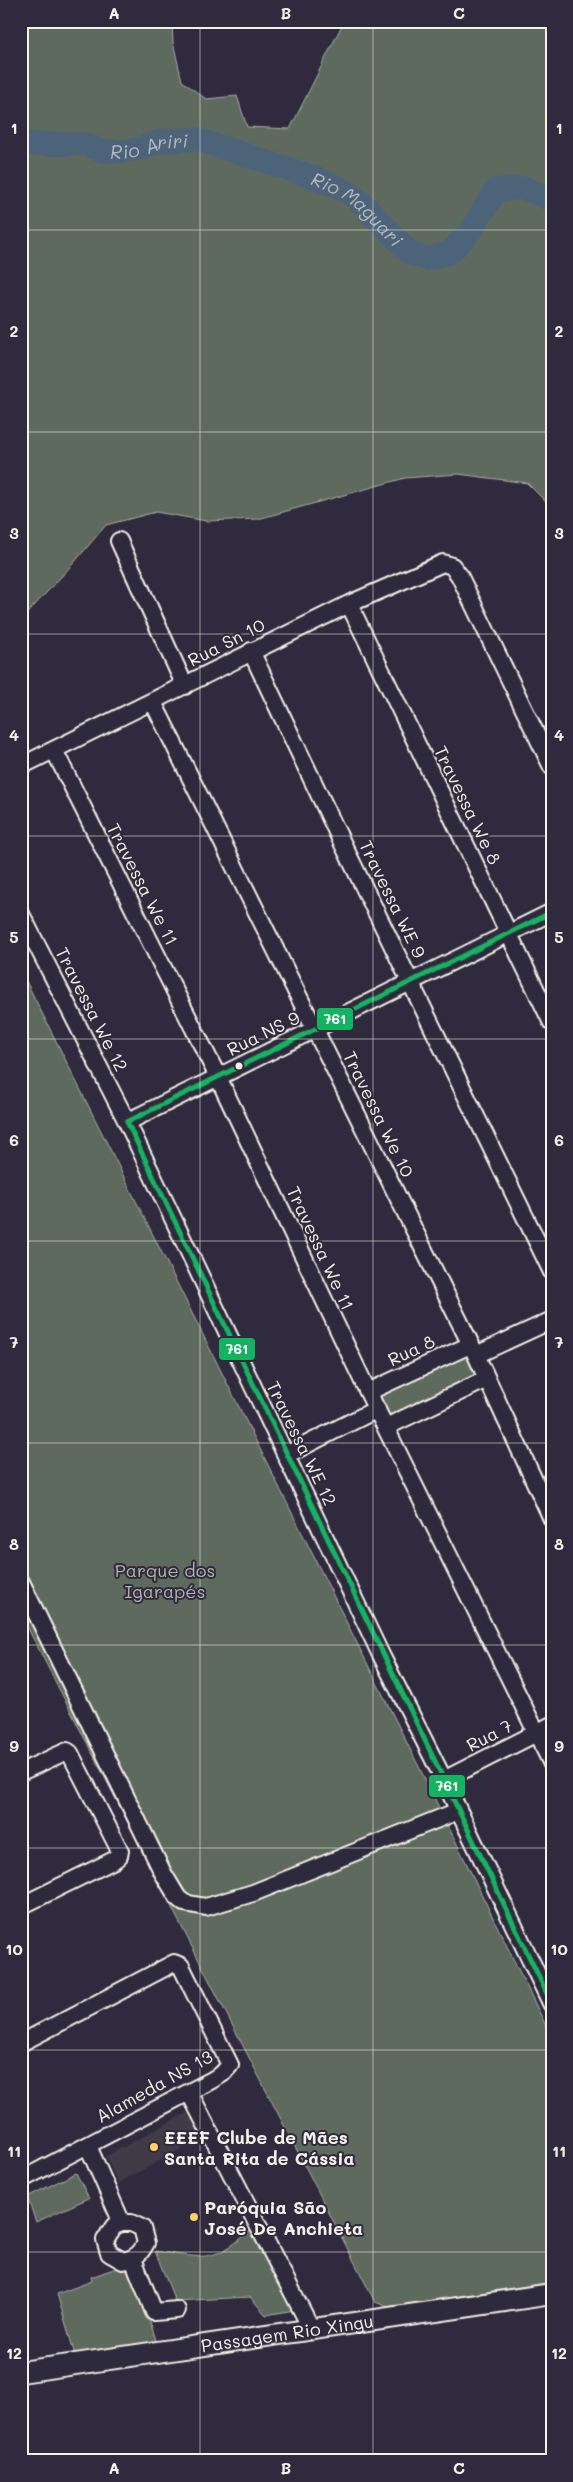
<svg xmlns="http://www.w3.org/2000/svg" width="573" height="2482" font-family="Mali,sans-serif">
  <rect width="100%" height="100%" fill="#2f2a3d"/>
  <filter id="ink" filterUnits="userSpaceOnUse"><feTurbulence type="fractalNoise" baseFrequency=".02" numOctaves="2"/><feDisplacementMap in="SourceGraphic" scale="10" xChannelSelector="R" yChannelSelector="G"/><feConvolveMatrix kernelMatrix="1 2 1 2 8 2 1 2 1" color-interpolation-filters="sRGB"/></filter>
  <g filter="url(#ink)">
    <!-- built -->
    <path fill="#413a46" d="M 194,2109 L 208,2135 L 118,2183 L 106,2156 Z"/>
    <!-- green -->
    <path fill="#5f6a5f" stroke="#aaaea4" d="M 21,21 L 172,21 L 173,42 L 182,81 L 206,99 L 237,96 L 247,127 L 290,129 L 344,21 L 552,21 L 552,508 L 527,483 L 458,474 L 405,478 L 258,519 L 206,521 L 156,512 L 106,525 L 72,565 L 21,620 Z
      M 21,971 L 430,1789 L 552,2038 L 552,2282 L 388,2307 L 375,2302 L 21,1615 Z
      M 468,1351 L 480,1377 L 390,1419 L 378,1394 Z
      M 76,2173 L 89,2198 L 36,2222 L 27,2197 Z
      M 256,2226 L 295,2310 L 266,2315 L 250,2297 L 175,2301 L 155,2251 C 209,2259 213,2263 256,2226 Z
      M 119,2267 L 132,2267 L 157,2343 L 75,2355 L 57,2294 L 92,2281 L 91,2277 Z"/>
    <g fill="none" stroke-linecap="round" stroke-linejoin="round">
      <!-- river -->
      <path stroke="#4e647a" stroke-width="24" id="s1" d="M 21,144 L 84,144 L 103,151 L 123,151 L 142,148 L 160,141 L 195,139 L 231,150 L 316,178 L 346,191 L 361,202 L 410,253 L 426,259 L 449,253 L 470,232 L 496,190 L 524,188 L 552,200"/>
      <defs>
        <path id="minor" d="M 119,541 L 185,686
          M 349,604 L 552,1023
          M 251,651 L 337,832 L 552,1272
          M 153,702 L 476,1355 L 552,1519
          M 54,750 L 218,1077 L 368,1392 L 552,1764
          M 21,766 L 349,604 L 443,563 L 452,566 L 459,575 L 552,767
          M 21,914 L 127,1122 L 380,1653 L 444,1780 L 552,2005
          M 127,1122 L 552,912
          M 476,1355 L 552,1320
          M 368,1392 L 470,1345
          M 386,1427 L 487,1379
          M 286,1455 L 377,1409
          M 21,1582 L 163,1873 L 178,1898 L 184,1903 L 206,1907 L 253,1893 L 458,1811
          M 21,1772 L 67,1751 L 70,1753 L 120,1851 L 119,1856 L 114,1860 L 21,1906
          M 444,1780 L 552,1725
          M 21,2043 L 174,1963 L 181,1966 L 230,2065 L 222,2074 L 212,2080 L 21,2180
          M 189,2092 L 312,2330
          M 88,2146 L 122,2223 L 114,2226 L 105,2240 L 109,2253 L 123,2261 C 136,2258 140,2254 146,2243 L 142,2228 L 131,2223 L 122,2223
          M 133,2259 L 154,2312 L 177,2310"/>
        <g id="major">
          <path id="s2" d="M 21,2372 L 552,2294"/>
        </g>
      </defs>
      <!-- minor casing -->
      <use href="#minor" stroke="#f4f1e8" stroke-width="20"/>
      <!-- major casing -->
      <use href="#major" stroke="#f4f1e8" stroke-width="24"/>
      <!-- minor -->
      <use href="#minor" stroke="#2f2a3d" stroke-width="16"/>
      <!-- major -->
      <use href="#major" stroke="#2f2a3d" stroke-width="20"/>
      <defs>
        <path id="bus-1" d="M 552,912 L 127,1122 L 552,2004"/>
      </defs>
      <!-- bus-1 casing -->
      <use href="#bus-1" stroke="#2f2a3d" stroke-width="9"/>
      <!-- bus-1 -->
      <use href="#bus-1" stroke="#13b361" stroke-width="5"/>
    </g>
  </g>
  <!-- grid -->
  <path fill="none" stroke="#f4f1e8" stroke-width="1" stroke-opacity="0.55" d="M 200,21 L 200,2461M 373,21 L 373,2461M 21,230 L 552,230M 21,432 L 552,432M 21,634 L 552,634M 21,836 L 552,836M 21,1039 L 552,1039M 21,1241 L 552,1241M 21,1443 L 552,1443M 21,1645 L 552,1645M 21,1848 L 552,1848M 21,2050 L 552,2050M 21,2252 L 552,2252"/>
  <!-- markers -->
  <circle fill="#f4f1e8" stroke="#2f2a3d" stroke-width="2" cx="239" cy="1066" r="4.5"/>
  <g fill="#ffd166" stroke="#2f2a3d" stroke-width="2">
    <circle cx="154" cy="2147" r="5"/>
    <circle cx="194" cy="2217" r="5"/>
  </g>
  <g text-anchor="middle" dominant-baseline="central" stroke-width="4" stroke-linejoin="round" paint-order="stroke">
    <!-- street labels -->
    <g font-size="18" fill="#f4f1e8" stroke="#2f2a3d">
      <text transform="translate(226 642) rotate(-27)">Rua Sn 10</text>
      <text transform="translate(468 805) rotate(64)">Travessa We 8</text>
      <text transform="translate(143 884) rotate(63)">Travessa We 11</text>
      <text transform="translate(393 899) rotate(64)">Travessa WE 9</text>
      <text transform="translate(92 1009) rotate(63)">Travessa We 12</text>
      <text transform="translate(263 1033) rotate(-26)">Rua NS 9</text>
      <text transform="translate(379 1114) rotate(64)">Travessa We 10</text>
      <text transform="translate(321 1248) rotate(65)">Travessa We 11</text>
      <text transform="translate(411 1350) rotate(-25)">Rua 8</text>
      <text transform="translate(302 1443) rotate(64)">Travessa WE 12</text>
      <text transform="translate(489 1735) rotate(-27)">Rua 7</text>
      <text transform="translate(154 2086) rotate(-29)">Alameda NS 13</text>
      <text stroke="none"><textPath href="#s2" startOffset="269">Passagem Rio Xingu</textPath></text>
    </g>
    <!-- park labels -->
    <g font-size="18" fill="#b1b4aa" stroke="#2f2a3d">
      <text x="165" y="1570">Parque dos<tspan x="165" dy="21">Igarapés</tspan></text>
    </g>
    <!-- poi labels -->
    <g font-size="18" font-weight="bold" fill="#f4f1e8" stroke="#2f2a3d" text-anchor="start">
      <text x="164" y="2137">EEEF Clube de Mães<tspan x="164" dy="21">Santa Rita de Cássia</tspan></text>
      <text x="204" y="2207">Paróquia São<tspan x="204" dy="21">José De Anchieta</tspan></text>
    </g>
    <!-- water labels -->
    <g font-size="19" font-style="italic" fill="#b2b9bc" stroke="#2f2a3d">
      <text stroke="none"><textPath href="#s1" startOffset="130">Rio Ariri</textPath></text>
      <text stroke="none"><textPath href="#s1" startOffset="356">Rio Maguari</textPath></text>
    </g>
  </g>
  <g stroke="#2f2a3d" stroke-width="2">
    <rect x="316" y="1007" width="38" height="24" rx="5" fill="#13b361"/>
    <rect x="218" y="1337" width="38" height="24" rx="5" fill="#13b361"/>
    <rect x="428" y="1774" width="38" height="24" rx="5" fill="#13b361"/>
  </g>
  <g font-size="14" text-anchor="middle" font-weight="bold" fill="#fff">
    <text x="335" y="1024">761</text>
    <text x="237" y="1354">761</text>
    <text x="447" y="1791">761</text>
  </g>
  <!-- margin -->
  <rect width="573" height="2482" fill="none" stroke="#2f2a3d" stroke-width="55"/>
  <rect x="28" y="28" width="518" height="2426" fill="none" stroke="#f4f1e8" stroke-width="2"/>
  <g font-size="16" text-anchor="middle" font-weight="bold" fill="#f4f1e8">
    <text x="114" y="19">A</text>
    <text x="286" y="19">B</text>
    <text x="459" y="19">C</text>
    <text x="14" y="134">1</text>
    <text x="559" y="134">1</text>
    <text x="14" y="337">2</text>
    <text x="559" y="337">2</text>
    <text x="14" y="539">3</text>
    <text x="559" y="539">3</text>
    <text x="14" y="741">4</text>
    <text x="559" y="741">4</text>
    <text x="14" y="943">5</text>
    <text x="559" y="943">5</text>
    <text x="14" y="1146">6</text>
    <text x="559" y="1146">6</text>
    <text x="14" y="1348">7</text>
    <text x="559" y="1348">7</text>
    <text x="14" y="1550">8</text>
    <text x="559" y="1550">8</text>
    <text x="14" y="1752">9</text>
    <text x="559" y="1752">9</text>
    <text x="14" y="1955">10</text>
    <text x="559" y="1955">10</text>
    <text x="14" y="2157">11</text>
    <text x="559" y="2157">11</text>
    <text x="14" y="2359">12</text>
    <text x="559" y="2359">12</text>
    <text x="114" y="2474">A</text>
    <text x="286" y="2474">B</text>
    <text x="459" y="2474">C</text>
  </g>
</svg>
